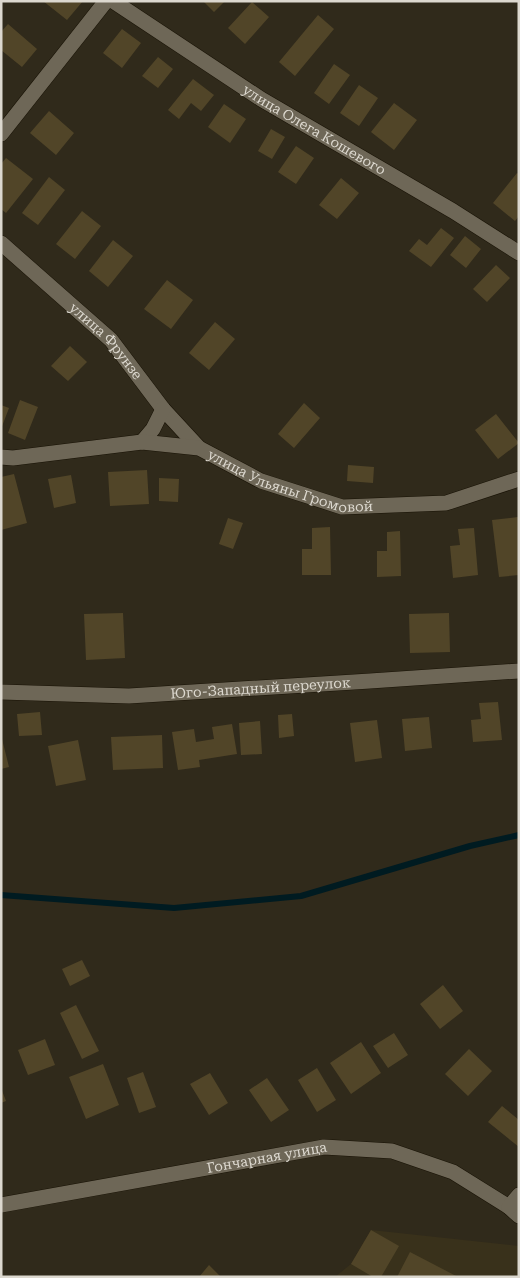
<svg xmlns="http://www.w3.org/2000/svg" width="520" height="1278" font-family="'Roboto Serif',serif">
  <rect width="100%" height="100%" fill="#302a1b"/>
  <!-- built -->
  <path fill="#39311b" d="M 371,1230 L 519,1246 L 519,1277 L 335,1277 L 351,1264 Z"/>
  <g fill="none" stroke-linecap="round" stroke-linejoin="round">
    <!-- stream -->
    <path stroke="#001b21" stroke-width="6" d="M 1,895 L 174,908 L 301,896 L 470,846 L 519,835"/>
  </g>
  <!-- building -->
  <path fill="#514528" d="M 43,1 L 83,1 L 67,20 Z
    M 203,1 L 225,1 L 214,12 Z
    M 252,2 L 269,17 L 245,44 L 228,28 Z
    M 318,15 L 334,29 L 295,76 L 279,62 Z
    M 8,24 L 37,49 L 22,67 L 1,50 L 1,32 Z
    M 122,29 L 141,43 L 122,68 L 103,53 Z
    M 158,57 L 173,69 L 158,88 L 142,76 Z
    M 334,64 L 350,75 L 329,104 L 314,93 Z
    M 193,79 L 214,95 L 201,111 L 191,103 L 179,119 L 168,110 Z
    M 359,85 L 378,98 L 359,126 L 340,113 Z
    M 394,103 L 417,120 L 394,150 L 371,132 Z
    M 224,104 L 246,119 L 230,143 L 208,127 Z
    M 49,111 L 74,133 L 56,155 L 30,133 Z
    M 271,129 L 285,137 L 272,159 L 258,151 Z
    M 296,146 L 314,158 L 296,184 L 278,172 Z
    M 6,158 L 33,179 L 6,213 L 1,209 L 1,164 Z
    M 517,173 L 519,174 L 519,216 L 515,221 L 493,203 Z
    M 49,177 L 65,190 L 38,225 L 22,213 Z
    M 341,178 L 359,193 L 337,219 L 319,205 Z
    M 82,211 L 101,226 L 75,259 L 56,244 Z
    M 441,228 L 454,238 L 431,267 L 409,251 L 419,239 L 427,245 Z
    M 465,236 L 481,249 L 466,268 L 450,255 Z
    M 113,240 L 133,256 L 108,287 L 89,271 Z
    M 496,265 L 510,278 L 487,302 L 473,289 Z
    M 167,280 L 193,300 L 171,329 L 144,309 Z
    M 215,322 L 235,339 L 209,370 L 189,353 Z
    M 70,346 L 87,362 L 68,381 L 51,366 Z
    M 20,400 L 38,407 L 25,440 L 8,433 Z
    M 304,403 L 320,418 L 294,448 L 278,434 Z
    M 1,405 L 9,408 L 1,429 Z
    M 496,414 L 519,443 L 498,459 L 475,430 Z
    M 348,465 L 374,467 L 373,483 L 347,481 Z
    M 147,470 L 149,504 L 110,506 L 108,472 Z
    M 14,474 L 27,523 L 1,530 L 1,477 Z
    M 71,475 L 76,503 L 54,508 L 48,479 Z
    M 159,478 L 179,479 L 178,502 L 159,501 Z
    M 518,517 L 519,526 L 519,575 L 499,577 L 492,520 Z
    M 228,518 L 243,523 L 233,549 L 219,544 Z
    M 330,527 L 331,575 L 302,575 L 302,549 L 312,549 L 312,528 Z
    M 474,528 L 478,575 L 453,578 L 450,546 L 460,545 L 458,529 Z
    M 400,531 L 401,576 L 377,577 L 377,551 L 387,551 L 387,532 Z
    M 123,613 L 125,658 L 86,660 L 84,614 Z
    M 449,613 L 450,652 L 410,653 L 409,614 Z
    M 498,702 L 502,740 L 473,742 L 471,720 L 481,719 L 479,703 Z
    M 40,712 L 42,735 L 19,736 L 17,714 Z
    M 292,714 L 294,736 L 279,738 L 278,715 Z
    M 429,717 L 432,748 L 405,751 L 402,719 Z
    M 377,720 L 382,758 L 355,762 L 350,723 Z
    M 260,721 L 262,754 L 241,755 L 239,723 Z
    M 232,724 L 237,754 L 199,760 L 200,767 L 178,770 L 172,732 L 194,729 L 196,742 L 214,739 L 212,727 Z
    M 1,735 L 9,767 L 1,769 Z
    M 162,735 L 163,768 L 113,770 L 111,737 Z
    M 78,740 L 86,780 L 56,786 L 48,746 Z
    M 82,960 L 90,976 L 70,986 L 62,969 Z
    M 443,985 L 463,1011 L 440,1029 L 420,1004 Z
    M 76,1005 L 99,1051 L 82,1059 L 60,1013 Z
    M 394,1033 L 408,1055 L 388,1068 L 373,1046 Z
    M 45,1039 L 55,1065 L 28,1075 L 18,1050 Z
    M 361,1042 L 381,1073 L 351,1094 L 330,1063 Z
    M 469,1049 L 492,1071 L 468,1096 L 445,1074 Z
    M 103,1064 L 119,1105 L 86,1119 L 69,1077 Z
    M 317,1068 L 336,1100 L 317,1112 L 298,1080 Z
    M 143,1072 L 156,1107 L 139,1113 L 127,1078 Z
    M 210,1073 L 228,1103 L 209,1115 L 190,1084 Z
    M 267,1078 L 289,1110 L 271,1122 L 249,1090 Z
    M 1,1088 L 6,1101 L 1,1103 Z
    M 502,1106 L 519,1120 L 519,1147 L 488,1122 Z
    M 371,1230 L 399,1246 L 381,1277 L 373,1277 L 351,1264 Z
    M 410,1252 L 458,1277 L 397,1277 Z
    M 209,1265 L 221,1277 L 199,1277 Z"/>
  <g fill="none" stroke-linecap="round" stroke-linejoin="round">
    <defs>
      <g id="minor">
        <path id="s1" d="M 113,1 L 261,99 L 453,211 L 519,253"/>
        <path d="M 1,134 L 106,1"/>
        <path id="s2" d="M 1,243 L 111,340 L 163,409 L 199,448"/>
        <path d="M 142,442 L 153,429 L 163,409"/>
        <path id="s3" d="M 1,457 L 13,458 L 142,442 L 199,448 L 261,481 L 342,507 L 446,503 L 519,479"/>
        <path id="s4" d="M 1,692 L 129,696 L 370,681 L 519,671"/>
        <path id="s5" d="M 1,1205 L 324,1147 L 392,1151 L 453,1172 L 509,1207 L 519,1216"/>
        <path d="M 509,1207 L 519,1195"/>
      </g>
    </defs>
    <!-- minor casing -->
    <use href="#minor" stroke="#181205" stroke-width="16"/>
    <!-- minor -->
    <use href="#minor" stroke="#6e6757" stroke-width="15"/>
  </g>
  <g text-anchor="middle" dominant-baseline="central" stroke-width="4" stroke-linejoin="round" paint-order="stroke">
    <!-- street labels -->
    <g font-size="14" fill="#dcd8cf" stroke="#262012">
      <text stroke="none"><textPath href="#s1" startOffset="239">улица Олега Кошевого</textPath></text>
      <text stroke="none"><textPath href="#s2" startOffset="144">улица Фрунзе</textPath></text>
      <text stroke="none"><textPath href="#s3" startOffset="298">улица Ульяны Громовой</textPath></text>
      <text stroke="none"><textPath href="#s4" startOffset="260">Юго-Западный переулок</textPath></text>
      <text stroke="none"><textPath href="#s5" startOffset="270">Гончарная улица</textPath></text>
    </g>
  </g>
  <!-- border -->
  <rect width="520" height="1278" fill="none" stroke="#dcd8cf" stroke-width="5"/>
</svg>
